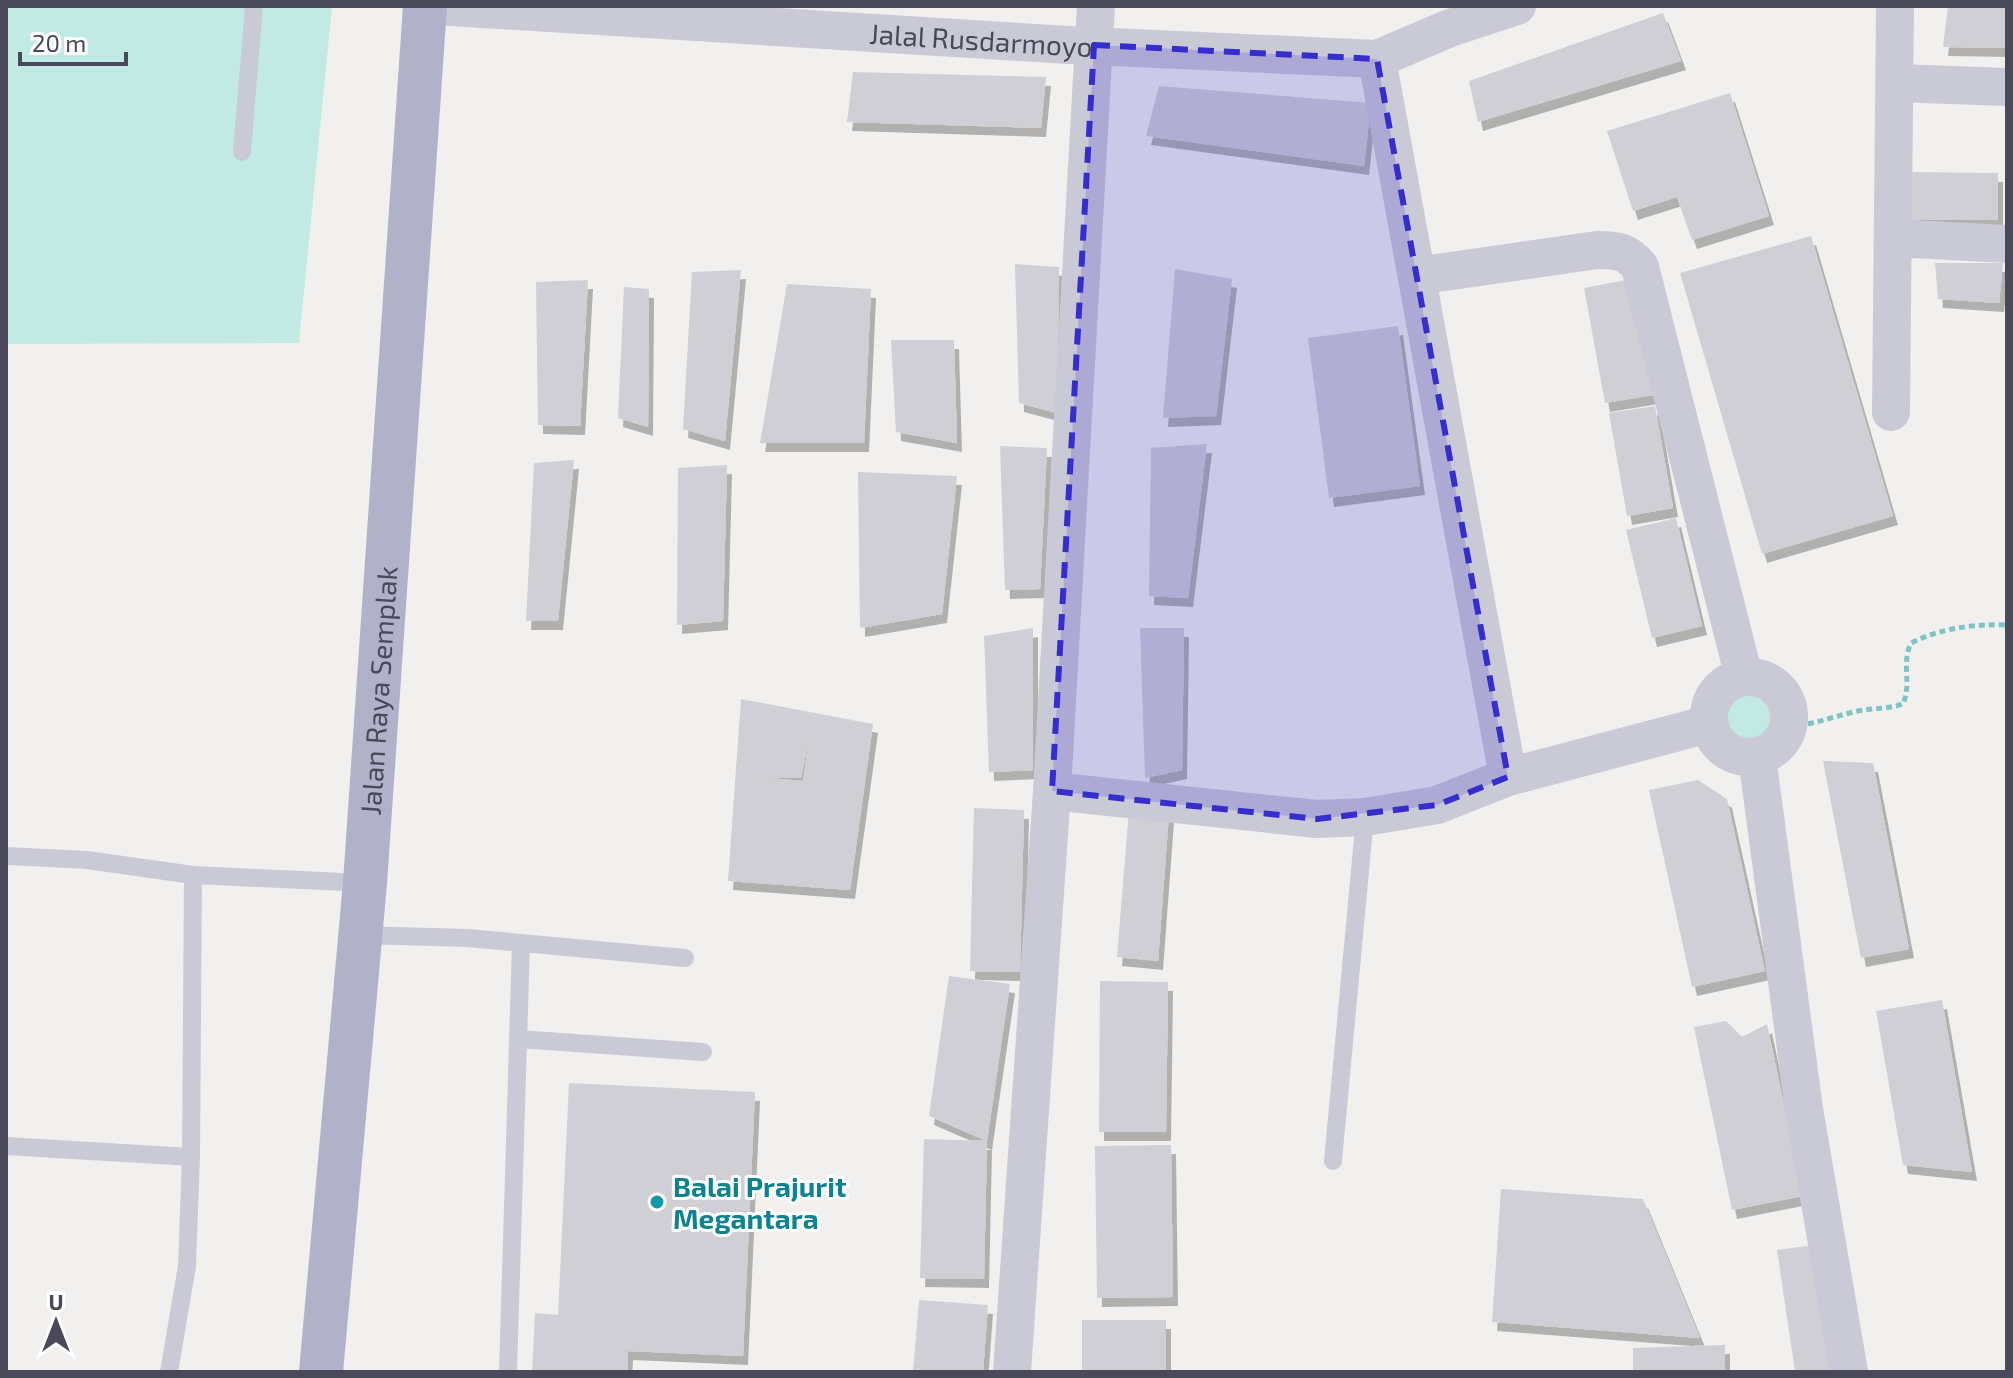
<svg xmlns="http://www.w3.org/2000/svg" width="2013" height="1378" font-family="'Exo 2',sans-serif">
  <defs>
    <filter id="shadow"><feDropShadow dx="5" dy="9" stdDeviation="0" flood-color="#0004"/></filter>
  </defs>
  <rect width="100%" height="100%" fill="#f1f0ef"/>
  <!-- green -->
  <path fill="#c2eae5" d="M 6,6 L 332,6 L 299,343 L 6,344 Z
    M1724 717a29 29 0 1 1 58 0a29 29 0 1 1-58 0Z"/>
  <!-- building -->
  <path fill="#d0cfd6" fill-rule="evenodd" filter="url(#shadow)" d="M 1948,6 L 2007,6 L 2007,48 L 1943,47 Z
    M 1663,13 L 1681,61 L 1478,122 L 1469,81 Z
    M 853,72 L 1046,77 L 1041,128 L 847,122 Z
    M 1159,86 L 1371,103 L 1364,166 L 1146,136 Z
    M 1730,93 L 1769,216 L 1692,240 L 1677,197 L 1633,211 L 1607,131 Z
    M 1908,172 L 1998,173 L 1998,220 L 1907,220 Z
    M 1811,236 L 1893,516 L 1762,554 L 1680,273 Z
    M 1935,263 L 2003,263 L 1999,303 L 1938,299 Z
    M 1015,264 L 1059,267 L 1057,413 L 1019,403 Z
    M 1175,269 L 1232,279 L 1216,416 L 1163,418 Z
    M 741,270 L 725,441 L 683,429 L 692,272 Z
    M 1631,279 L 1653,395 L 1605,403 L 1584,288 Z
    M 588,280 L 580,426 L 538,425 L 536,282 Z
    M 787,284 L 871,289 L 864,443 L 760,443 Z
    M 624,287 L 649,289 L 648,427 L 618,418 Z
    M 1398,326 L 1420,486 L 1329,498 L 1308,338 Z
    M 891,340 L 954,340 L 957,443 L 896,432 Z
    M 1655,406 L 1673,508 L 1627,516 L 1609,413 Z
    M 1207,444 L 1188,598 L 1149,596 L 1151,448 Z
    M 1000,446 L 1047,448 L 1040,589 L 1005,590 Z
    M 574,460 L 558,621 L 526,621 L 534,463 Z
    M 727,465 L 723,621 L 677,625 L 678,468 Z
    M 858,472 L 957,476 L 942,614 L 860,628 Z
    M 1676,518 L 1702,626 L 1652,638 L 1626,530 Z
    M 1033,628 L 1033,770 L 989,772 L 984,636 Z
    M 1140,628 L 1184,628 L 1182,770 L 1145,778 Z
    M 741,699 L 873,724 L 850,890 L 728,881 ZM 810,733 L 803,781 L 756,777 L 801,778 Z
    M 1823,761 L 1873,763 L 1909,949 L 1861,958 Z
    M 1698,780 L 1727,799 L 1765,971 L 1692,987 L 1649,790 Z
    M 974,808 L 1024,810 L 1020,972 L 970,971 Z
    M 1129,810 L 1169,813 L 1158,961 L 1117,957 Z
    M 949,976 L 1010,984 L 987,1141 L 929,1116 Z
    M 1100,981 L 1168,982 L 1166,1132 L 1099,1132 Z
    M 1942,1000 L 1972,1172 L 1903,1165 L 1876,1011 Z
    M 1726,1021 L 1742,1037 L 1767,1024 L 1803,1196 L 1732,1210 L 1694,1027 Z
    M 569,1083 L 755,1092 L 743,1356 L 628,1351 L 627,1372 L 532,1372 L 535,1313 L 558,1315 Z
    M 924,1139 L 987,1141 L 984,1279 L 920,1278 Z
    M 1171,1145 L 1173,1297 L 1097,1298 L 1095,1146 Z
    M 1501,1189 L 1643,1199 L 1700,1338 L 1492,1322 Z
    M 1814,1245 L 1832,1372 L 1795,1372 L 1777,1250 Z
    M 919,1300 L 988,1305 L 983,1372 L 913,1372 Z
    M 1082,1320 L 1166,1320 L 1166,1372 L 1082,1372 Z
    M 1725,1345 L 1725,1372 L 1633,1372 L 1633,1348 Z"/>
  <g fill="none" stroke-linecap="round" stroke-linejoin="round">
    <!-- path -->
    <path stroke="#7ec4c4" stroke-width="5" stroke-dasharray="6 4" stroke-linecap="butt" d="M 1788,726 C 1814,725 1834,716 1858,711 C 1874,708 1888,709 1903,704 C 1912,683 1901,664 1911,643 C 1942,628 1972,624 2007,625"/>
    <!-- lane -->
    <path stroke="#cacad7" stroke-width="18" d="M 242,152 L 254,6
      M 6,856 L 87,860 L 193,875
      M 361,935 L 468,938 L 685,958
      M 518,1039 L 703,1052
      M 6,1146 L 191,1157
      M 1333,1161 L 1365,817
      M 169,1372 L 187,1266 L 191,1157 L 193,875 L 365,883
      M 508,1372 L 521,943"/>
    <!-- street -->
    <g stroke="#cacad7" stroke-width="38">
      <path id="s1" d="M 434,6 L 1069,45 L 1377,59 L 1450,28 L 1517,6"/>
      <path d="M 1377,59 L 1508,777"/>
      <path d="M 1895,83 L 2007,87"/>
      <path d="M 1893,238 L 2007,244"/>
      <path d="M 1417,276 L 1597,250 C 1617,250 1627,251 1640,267 L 1744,677"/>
      <path d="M 1891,412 L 1895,6"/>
      <circle cx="1749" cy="717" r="40"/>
      <path d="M 1757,757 L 1804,1109 L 1849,1372"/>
      <path d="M 1052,791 L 1317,819 L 1365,817 L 1437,805 L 1508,777 L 1709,724"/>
      <path d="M 1012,1372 L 1052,791 L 1096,6"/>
    </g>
    <!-- primary -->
    <path stroke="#b1b2ca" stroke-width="44" id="s2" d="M 321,1372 L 365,883 L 425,6"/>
  </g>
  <!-- marked area -->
  <path fill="#362dcd" fill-opacity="0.2" stroke="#362dcd" stroke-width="6" stroke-dasharray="16 10" stroke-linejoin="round" d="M 1094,45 L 1377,59 L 1508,777 L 1437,805 L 1317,819 L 1052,791 Z"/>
  <!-- markers -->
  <circle fill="#0f9aa8" stroke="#fff" stroke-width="3" cx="657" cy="1202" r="8"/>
  <g text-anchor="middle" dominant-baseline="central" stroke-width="6" stroke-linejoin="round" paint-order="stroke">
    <!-- street labels -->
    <g font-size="28" fill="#49495a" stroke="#fff">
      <text stroke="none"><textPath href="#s1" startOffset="548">Jalal Rusdarmoyo</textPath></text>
      <text stroke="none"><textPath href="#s2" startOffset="684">Jalan Raya Semplak</textPath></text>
    </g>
    <!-- culture labels -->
    <g font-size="28" font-weight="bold" fill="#0d838f" stroke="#fff" text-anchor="start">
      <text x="673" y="1186">Balai Prajurit<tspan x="673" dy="32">Megantara</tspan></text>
    </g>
  </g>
  <!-- border -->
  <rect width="2013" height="1378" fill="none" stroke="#49495a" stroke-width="16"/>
  <!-- north arrow -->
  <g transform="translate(56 1322)" stroke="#ffffff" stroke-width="6" paint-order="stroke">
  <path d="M0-6L14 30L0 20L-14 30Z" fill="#49495a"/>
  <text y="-12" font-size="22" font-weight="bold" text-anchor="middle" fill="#49495a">U</text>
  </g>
  <!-- scale -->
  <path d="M20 52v12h106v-12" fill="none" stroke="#49495a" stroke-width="4"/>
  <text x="32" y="52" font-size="24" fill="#49495a" stroke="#ffffff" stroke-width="6" paint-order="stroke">20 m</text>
</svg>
